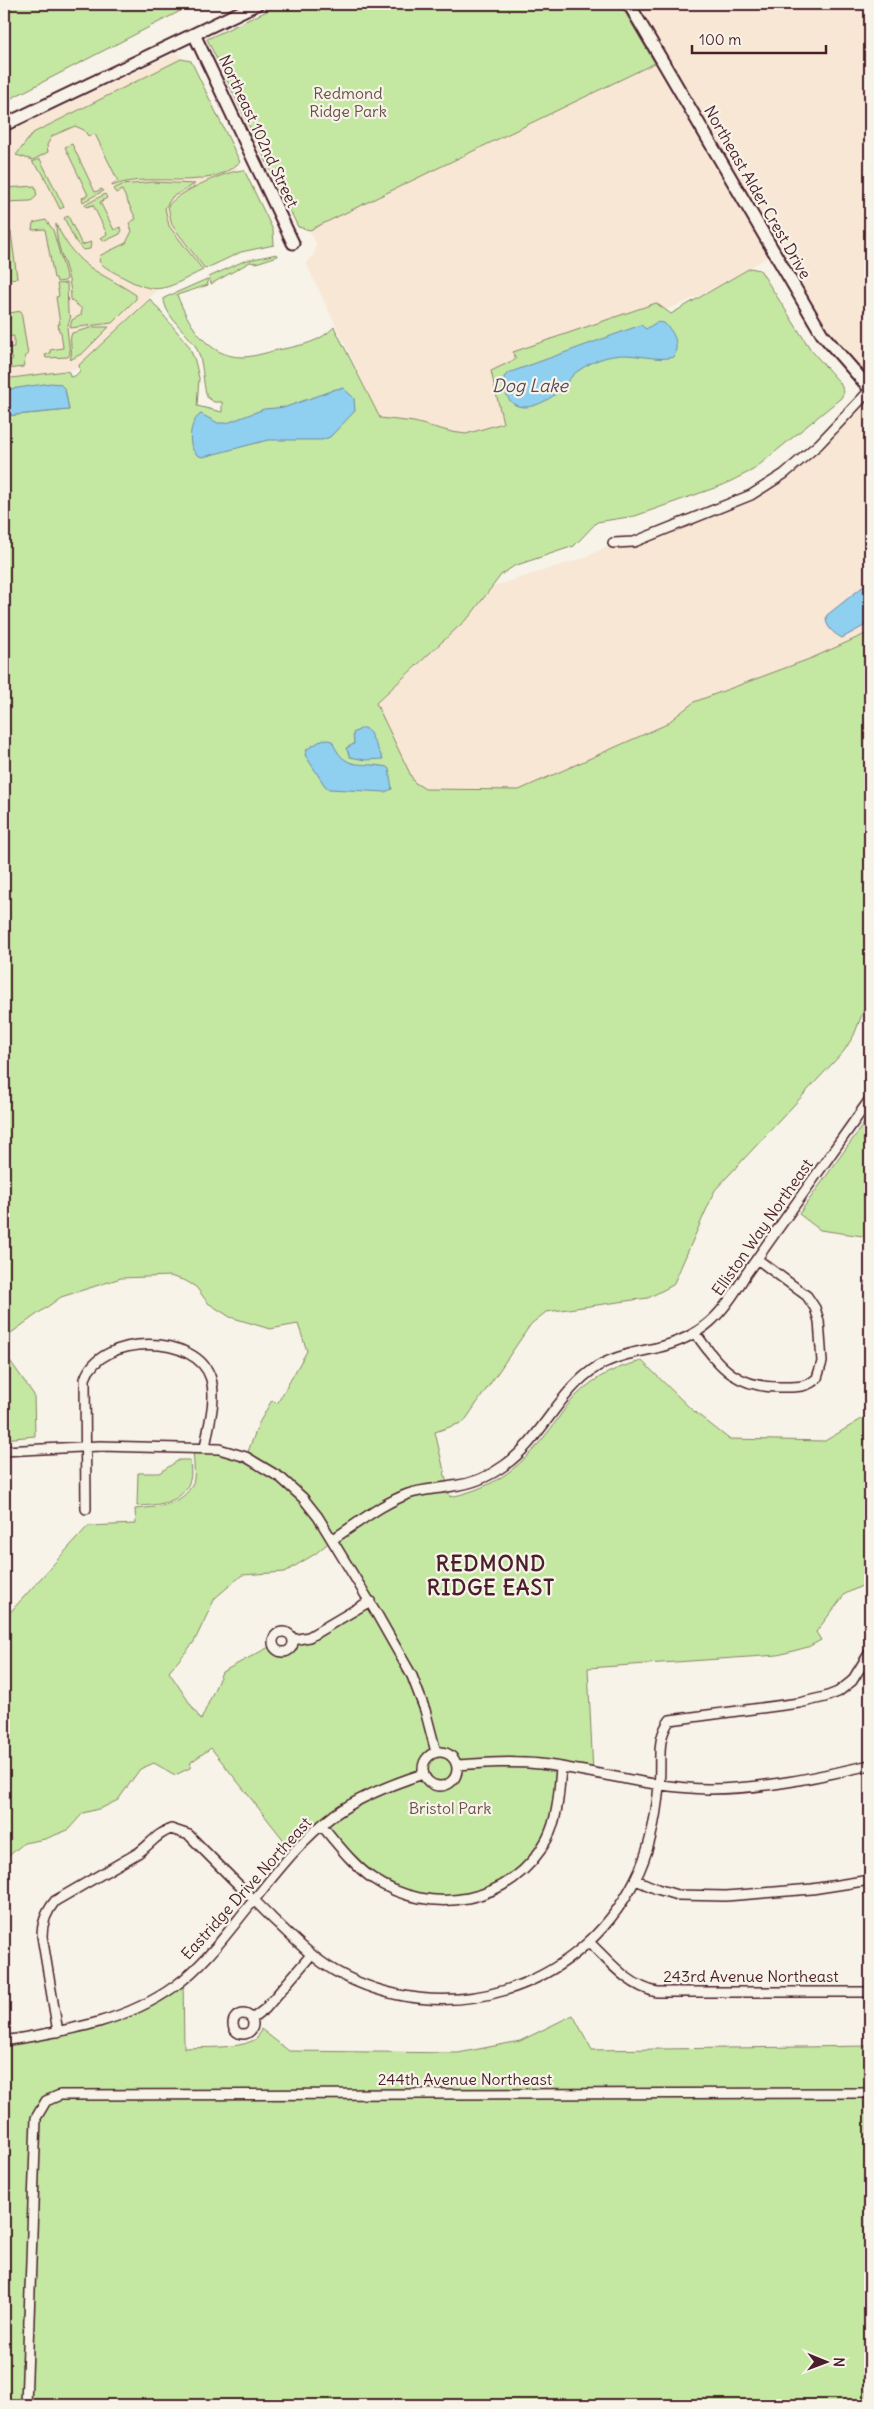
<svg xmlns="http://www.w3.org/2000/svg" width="874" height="2409" font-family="Delius,sans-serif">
  <rect width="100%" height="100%" fill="#f7f3e8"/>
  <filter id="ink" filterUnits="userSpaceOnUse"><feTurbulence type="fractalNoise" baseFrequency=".02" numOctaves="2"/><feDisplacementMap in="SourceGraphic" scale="10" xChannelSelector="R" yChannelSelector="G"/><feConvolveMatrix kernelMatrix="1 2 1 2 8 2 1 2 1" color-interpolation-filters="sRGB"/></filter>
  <g filter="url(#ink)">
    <!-- built -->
    <path fill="#f8e7d5" d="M 629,4 L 870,4 L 870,389 L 822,334 Z
      M 178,52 L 269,230 L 247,250 L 157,290 L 87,360 L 84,368 L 4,379 L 4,133 Z
      M 655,63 L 768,257 L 701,295 L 673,307 L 491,370 L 504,423 L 466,434 L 452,432 L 414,422 L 380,418 L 306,263 L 314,254 L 316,244 L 310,230 Z
      M 870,390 L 870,632 L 812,658 L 694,702 L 665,725 L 519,790 L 425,789 L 414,782 L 376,703 L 470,616 L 494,586 L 584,558 L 613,543 L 623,543 L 686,522 L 784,474 Z"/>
    <!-- green -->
    <path fill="#c4e8a2" stroke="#878466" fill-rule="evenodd" d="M 4,4 L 194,4 L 4,102 Z
      M 282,4 L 620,4 L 655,63 L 310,230 L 298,227 L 207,39 Z
      M 181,59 L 191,61 L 240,162 C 205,194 153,170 112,186 L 112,184 L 118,181 L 95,134 L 88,136 L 84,130 L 75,126 L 52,136 L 47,145 L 48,152 L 33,160 L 16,155 L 33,133 Z
      M 72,144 L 95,192 L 102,189 L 103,191 L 83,202 L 82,198 L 88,195 L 65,147 Z
      M 40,159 L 64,207 L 60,209 L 42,172 L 32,162 Z
      M 244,170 L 273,230 L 274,245 L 241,252 L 205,269 L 172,225 L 168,206 C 179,191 226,171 244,170 Z
      M 153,182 L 195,184 L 172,197 L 165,208 L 169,226 L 203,270 C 166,288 160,298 121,276 C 114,272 104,268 99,261 L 101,255 L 126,243 L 132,231 L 129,223 L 136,219 L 122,190 L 116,193 L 113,189 L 122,185 Z
      M 4,185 L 6,188 L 35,186 L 37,196 L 31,201 L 4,202 Z
      M 105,194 L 107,198 L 100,202 L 114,230 L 120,227 L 122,230 L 120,234 L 105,241 L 101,238 L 107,234 L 93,205 L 86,207 L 85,205 Z
      M 68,216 L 82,245 L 91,242 L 90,249 L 83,250 L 76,242 L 64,218 Z
      M 46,220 L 53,230 L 67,279 L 65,281 L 57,282 L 56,278 L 54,278 L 45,229 L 32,230 L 33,223 Z
      M 4,224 L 7,224 L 8,232 L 11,232 L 17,278 L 4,280 Z
      M 56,224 C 79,271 97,269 136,295 L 136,299 L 112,323 L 70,328 L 72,320 L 81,315 L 82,309 L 71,300 C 72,271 55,250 56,224 Z
      M 277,254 L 278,256 L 256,263 L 250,262 L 211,284 L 209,277 L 244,261 Z
      M 750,268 L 760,270 L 811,350 L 840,383 L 844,392 L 841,398 L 753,470 L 723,485 L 635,516 L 597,522 L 574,546 L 514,566 L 501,575 L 470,616 L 376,703 L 414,782 L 425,789 L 519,790 L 665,725 L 694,702 L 812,658 L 870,632 L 870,994 L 854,1035 L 844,1051 L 715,1190 L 673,1285 L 648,1298 L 546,1312 L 531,1324 L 464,1422 L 435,1432 L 450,1497 C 498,1487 523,1465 552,1427 C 560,1416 568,1403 578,1394 C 596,1376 617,1367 642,1361 L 691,1409 L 729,1439 L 825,1441 L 870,1414 L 870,1582 L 845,1594 L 816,1632 L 821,1640 L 808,1647 L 778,1655 L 588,1668 L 593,1773 L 561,1768 L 555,1815 L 534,1857 L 488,1892 L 431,1900 L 371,1878 L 322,1826 L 294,1853 L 211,1748 L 191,1762 L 190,1768 L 175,1775 L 154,1763 L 140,1769 L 118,1800 L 102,1808 L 83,1813 L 68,1830 L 45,1839 L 24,1843 L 4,1860 L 4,1619 L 88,1526 L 136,1524 L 135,1509 C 156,1507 183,1506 193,1483 C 196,1474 193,1457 193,1448 L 246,1457 L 259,1423 L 272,1400 L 277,1404 L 307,1351 L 298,1324 L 270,1329 L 230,1317 L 208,1303 L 196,1287 L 186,1281 L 170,1276 L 121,1278 L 61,1297 L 4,1338 L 4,416 L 69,410 L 65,389 L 60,384 L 4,390 L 4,379 L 65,371 L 69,372 L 70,377 L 75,376 L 80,371 L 79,365 L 150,299 L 189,346 L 195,361 L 199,378 L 197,406 L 222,412 L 222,402 L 214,402 L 207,397 C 202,381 204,362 196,347 C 187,332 164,316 164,298 L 207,279 L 208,285 L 177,295 C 188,323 207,357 242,357 C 255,357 270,351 283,349 C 303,345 320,342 334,327 L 380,418 L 414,422 L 452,432 L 466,434 L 503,423 L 491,371 L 516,359 L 513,352 L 656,303 L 671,314 ZM 333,1539 L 369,1601 L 299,1639 L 288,1652 L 281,1652 L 273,1645 L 222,1672 L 201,1720 L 169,1672 L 194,1642 L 215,1598 L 242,1575 L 285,1572 L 315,1554 Z
      M 67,283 L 68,313 L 71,316 L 67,328 L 70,354 L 68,357 L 46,358 L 45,355 L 50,354 L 50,350 L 63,348 L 61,332 L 59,331 L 58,324 L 60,324 L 56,297 L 59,296 L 57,284 Z
      M 21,311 L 28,355 L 26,355 L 23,367 L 8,369 L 9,361 L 13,359 L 6,348 L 14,347 L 14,336 L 6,337 L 4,314 Z
      M 94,327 L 109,327 L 83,353 L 70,360 C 74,349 68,342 72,333 Z
      M 870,1115 L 870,1237 L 820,1230 L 799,1214 Z
      M 4,1352 L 34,1395 L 35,1436 L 4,1439 Z
      M 179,1460 L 190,1460 C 190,1466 192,1475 190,1480 C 183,1504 157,1505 137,1506 L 138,1473 L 159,1473 Z
      M 183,1979 L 184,2048 C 202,2047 236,2049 252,2041 C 258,2039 259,2035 261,2029 L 289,2051 L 458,2053 L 520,2041 L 573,2015 L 592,2050 L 870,2046 L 870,2405 L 4,2405 L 4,2041 L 96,2025 Z"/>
    <!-- water -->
    <path fill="#8fcff0" stroke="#7389a1" d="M 657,322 L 664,323 C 675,333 679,343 674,357 C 654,362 634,352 613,356 C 600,358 588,364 578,371 C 569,377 565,387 557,393 C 533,412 503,416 504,377 L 508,373 L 641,325 L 646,329 Z
      M 51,383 L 60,384 L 65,389 L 69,410 L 4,416 L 4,390 Z
      M 343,388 L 354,398 L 355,411 L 330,437 L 322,440 L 268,440 L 203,457 C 185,455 188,421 201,414 L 218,423 L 227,423 L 264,409 L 286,407 L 336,389 Z
      M 870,581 L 870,626 L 864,626 L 842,638 C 834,634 823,625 827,615 Z
      M 362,728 L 365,728 L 370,733 L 383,759 L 365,760 L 350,757 L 346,748 L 354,744 L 353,733 Z
      M 324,739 L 332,741 C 345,772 359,761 387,767 L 389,769 L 392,789 L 385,792 L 329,789 L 325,786 L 305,755 L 307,749 Z"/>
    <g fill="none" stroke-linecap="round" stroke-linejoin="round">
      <defs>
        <path id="street" d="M 613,543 L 634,542 L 751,495 L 784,474 L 819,444 L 870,390
          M 696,1334 C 721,1369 738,1389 785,1387 C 798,1387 808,1387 817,1378 L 822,1362 L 819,1321 L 815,1308 L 807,1296 L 757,1259
          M 4,1451 L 100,1446 L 219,1449 L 246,1457 L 281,1478 L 303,1498 L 318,1517 L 374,1609 L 412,1676 L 425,1710 L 436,1752
          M 86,1509 L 85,1379 C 100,1333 198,1333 211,1379 C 217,1400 208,1427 205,1448
          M 333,1539 C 357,1524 381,1504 408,1494 C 423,1489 438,1489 453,1486 C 471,1484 490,1476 505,1465 C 543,1438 558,1391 598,1366 C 616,1356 636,1352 656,1348 C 703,1337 723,1314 746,1274 L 870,1099
          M273 1642a10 10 0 1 1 20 0a10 10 0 1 1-20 0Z
          M 293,1640 L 309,1637 L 370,1601
          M423 1769a17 17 0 1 1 34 0a17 17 0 1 1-34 0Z
          M 457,1765 C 485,1763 513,1761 540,1764 C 597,1771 652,1788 709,1789 C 764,1789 817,1777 870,1765
          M 322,1826 C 337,1843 352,1864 372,1878 C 430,1918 513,1904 547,1839 C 558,1818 559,1791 561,1768
          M 636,1880 L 657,1889 L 677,1895 L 726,1896 L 812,1889 L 870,1880
          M 589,1942 C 610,1962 628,1986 657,1992 L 870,1992
          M233 2024a10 10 0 1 1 20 0a10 10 0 1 1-20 0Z
          M 252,2019 L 265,2009 L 311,1955
          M 58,2032 L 42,1936 C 42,1922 46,1912 55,1901 L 138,1853 C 150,1845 157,1833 171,1829 L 189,1835 C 216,1863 244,1890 272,1918 C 292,1937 311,1957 335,1971 C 444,2032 578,1992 635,1880 C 650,1851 656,1818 659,1786 C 662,1762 655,1740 670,1720 L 799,1703 L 825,1697 L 838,1692 L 852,1681 L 870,1652
          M 4,2041 C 64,2031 124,2023 175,1986 C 207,1963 229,1930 254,1900 C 278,1870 303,1838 334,1815 C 361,1796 392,1784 423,1774
          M 26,2405 L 36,2118 L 46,2101 L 60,2095 L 870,2093"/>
        <path id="secondary" d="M 629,4 L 822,334 L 870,389
          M 194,34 L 293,243
          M 4,125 L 257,4"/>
      </defs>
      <!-- street casing -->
      <use href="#street" stroke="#4a1f2b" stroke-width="12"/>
      <!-- secondary casing -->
      <use href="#secondary" stroke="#4a1f2b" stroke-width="15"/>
      <!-- street -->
      <use href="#street" stroke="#f7f3e8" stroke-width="9"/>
      <!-- secondary -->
      <use href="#secondary" stroke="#f7f3e8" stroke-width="11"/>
    </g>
  </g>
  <g text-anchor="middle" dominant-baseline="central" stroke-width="4.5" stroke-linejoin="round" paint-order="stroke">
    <!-- park labels -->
    <g font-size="16" fill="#685149" stroke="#f7f3e8">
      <text x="348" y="93">Redmond<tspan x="348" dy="18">Ridge Park</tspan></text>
      <text x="450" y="1808">Bristol Park</text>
    </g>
    <!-- street labels -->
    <g font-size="16" fill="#4a1f2b" stroke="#f7f3e8">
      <text transform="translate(259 131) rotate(65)">Northeast 102nd Street</text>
      <text transform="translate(758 192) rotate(60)">Northeast Alder Crest Drive</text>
      <text transform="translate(762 1227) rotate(-55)">Elliston Way Northeast</text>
      <text transform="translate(246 1888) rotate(-48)">Eastridge Drive Northeast</text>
      <text x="751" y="1976">243rd Avenue Northeast</text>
      <text x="465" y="2079">244th Avenue Northeast</text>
    </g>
    <!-- water labels -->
    <g font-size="18" font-style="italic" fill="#5b4b5c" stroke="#f7f3e8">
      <text x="530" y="385">Dog Lake</text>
    </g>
    <!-- district labels -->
    <g font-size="21" font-weight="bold" letter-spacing="1" fill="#4a1f2b" stroke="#f7f3e8">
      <text x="491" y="1563">REDMOND<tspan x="491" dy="24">RIDGE EAST</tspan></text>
    </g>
  </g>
  <!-- margin -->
  <rect width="874" height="2409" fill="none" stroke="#f7f3e8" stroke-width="20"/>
  <rect x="10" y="10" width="854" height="2389" fill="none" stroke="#4a1f2b" stroke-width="2" filter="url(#ink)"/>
  <!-- north arrow -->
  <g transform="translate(826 2362) rotate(91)" stroke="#f7f3e8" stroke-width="4" paint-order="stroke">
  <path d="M0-4L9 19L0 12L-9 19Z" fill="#4a1f2b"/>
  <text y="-8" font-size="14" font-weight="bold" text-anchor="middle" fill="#4a1f2b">N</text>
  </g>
  <!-- scale -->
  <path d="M692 45v8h134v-8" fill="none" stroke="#4a1f2b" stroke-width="2.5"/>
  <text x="699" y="45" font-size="15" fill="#4a1f2b" stroke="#f7f3e8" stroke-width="4" paint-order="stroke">100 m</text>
</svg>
